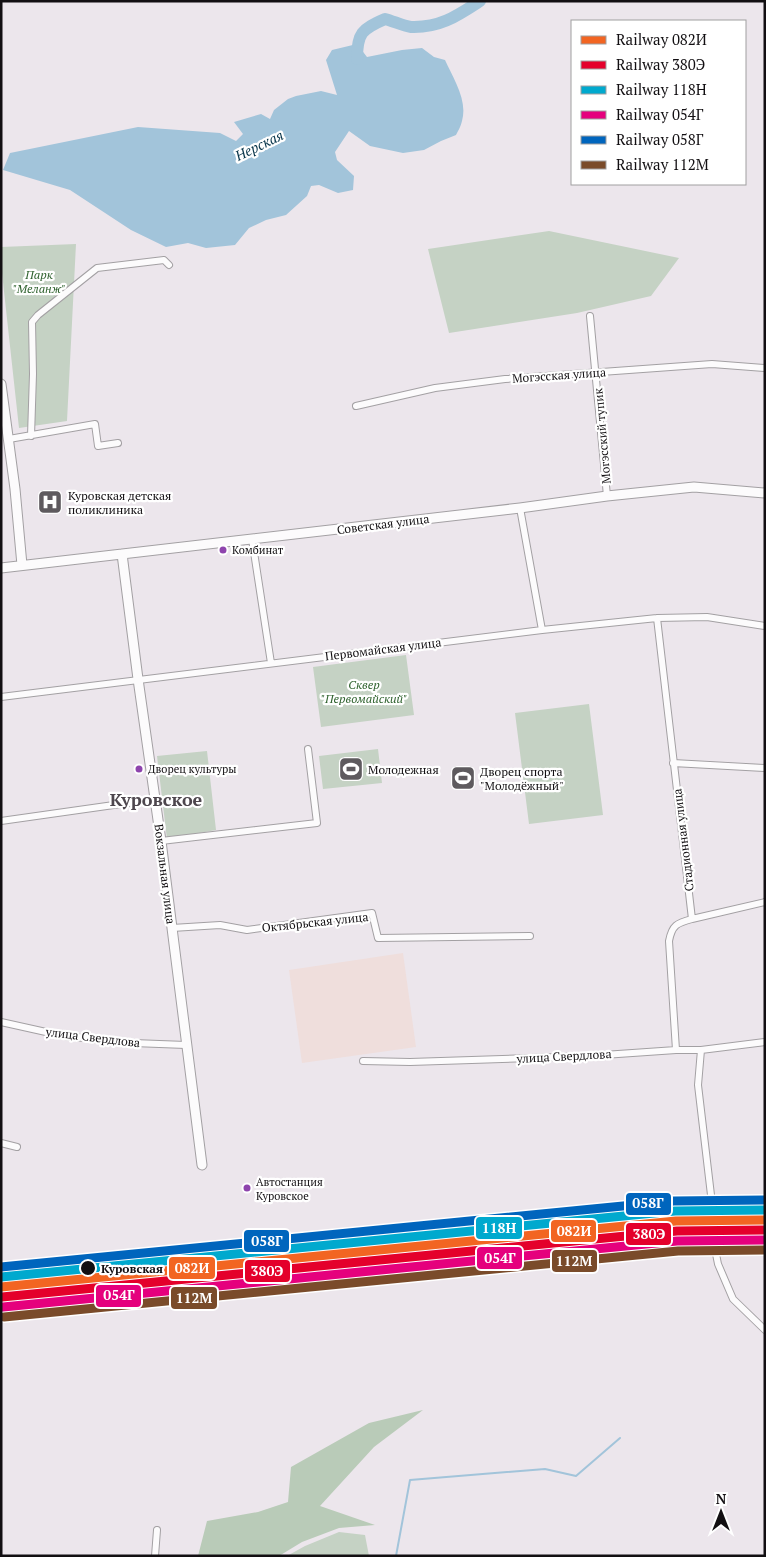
<svg xmlns="http://www.w3.org/2000/svg" width="766" height="1557" font-family="'PT Serif',serif">
  <rect width="100%" height="100%" fill="#ece6ec"/>
  <!-- education -->
  <path fill="#efdedc" d="M 403,953 L 416,1047 L 302,1063 L 289,970 Z"/>
  <!-- green -->
  <path fill="#c5d2c4" d="M 549,231 L 679,258 L 651,296 L 577,313 L 449,333 L 428,249 Z
    M 76,244 L 67,421 L 19,428 L 1,264 L 1,247 Z
    M 406,655 L 414,715 L 321,727 L 313,667 Z
    M 589,704 L 603,815 L 529,824 L 515,713 Z
    M 378,749 L 382,783 L 323,789 L 319,756 Z
    M 207,751 L 216,830 L 167,839 L 157,756 Z
    M 339,1532 L 365,1535 L 369,1556 L 287,1556 L 305,1546 Z"/>
  <!-- forest -->
  <path fill="#b9cbb8" d="M 423,1410 L 374,1447 L 320,1506 L 375,1525 L 339,1528 L 302,1542 L 279,1556 L 198,1556 L 207,1521 L 258,1512 L 288,1502 L 291,1467 L 369,1423 Z"/>
  <!-- water -->
  <path fill="#a2c4da" d="M 357,44 L 367,57 L 402,50 L 422,48 L 434,57 L 445,60 C 453,78 468,100 462,121 C 461,126 458,131 456,135 L 441,141 L 424,150 L 403,153 L 370,146 L 349,131 L 335,152 L 337,160 L 354,176 L 353,190 L 338,193 L 319,185 L 311,186 L 307,196 L 286,215 L 266,220 L 249,228 L 235,245 L 206,248 L 188,243 L 166,247 L 131,230 L 70,190 L 3,170 L 10,153 L 138,127 L 220,133 L 236,141 L 243,134 L 234,122 L 261,114 L 270,119 L 274,110 L 288,99 L 296,96 L 321,91 L 337,95 L 326,60 L 332,50 Z"/>
  <g fill="none" stroke-linecap="round" stroke-linejoin="round">
    <!-- stream -->
    <path stroke="#a2c4da" stroke-width="2" d="M 396,1556 L 410,1480 L 545,1469 L 576,1476 L 620,1438"/>
    <!-- river -->
    <path stroke="#a2c4da" stroke-width="12" d="M 357,59 C 357,33 362,29 385,19 C 393,21 403,26 411,27 C 440,28 457,16 480,1"/>
    <defs>
      <path id="minor" d="M 590,316 L 607,496
        M 356,406 L 435,388 L 505,379 L 712,364 L 765,368
        M 31,436 L 33,374 L 32,322 L 38,315 L 97,268 L 164,260 L 169,265
        M 9,439 L 95,424 L 98,446 L 118,443
        M 520,508 L 542,630
        M 252,539 L 271,663
        M 657,618 L 692,919 C 677,923 672,925 669,941 L 676,1050
        M 1,697 L 542,630 L 657,618 L 707,617 L 765,626
        M 673,763 L 765,768
        M 1,821 L 156,799
        M 161,841 L 317,823 L 308,749
        M 692,919 L 765,902
        M 172,928 L 220,925 L 247,930 L 372,913 L 378,938 L 530,936
        M 1,1022 L 64,1036 L 133,1043 L 186,1045
        M 701,1050 L 698,1085 L 711,1195
        M 363,1061 L 410,1062 L 589,1056 L 676,1050 L 701,1050 L 765,1042
        M 1,1143 L 17,1147
        M 714,1244 L 718,1264 L 733,1299 L 765,1330
        M 155,1556 L 157,1530"/>
      <path id="tertiary" d="M 1,384 L 15,489 L 22,565
        M 122,554 L 138,679 L 161,841 L 202,1165
        M 1,568 L 520,508 L 607,496 L 694,487 L 765,493"/>
    </defs>
    <!-- minor casing -->
    <use href="#minor" stroke="#a3a0a3" stroke-width="8"/>
    <!-- tertiary casing -->
    <use href="#tertiary" stroke="#a3a0a3" stroke-width="11"/>
    <!-- minor -->
    <use href="#minor" stroke="#fcfbfc" stroke-width="6"/>
    <!-- tertiary -->
    <use href="#tertiary" stroke="#fcfbfc" stroke-width="9"/>
    <defs>
      <path id="rail" d="M 434,1228 L 508,1214 L 639,1201 L 719,1202 L 765,1199
        M 88,1257 L 197,1247 L 274,1243
        M 1,1319 L 574,1264 L 669,1245 L 704,1240 L 765,1239"/>
    </defs>
    <!-- rail casing -->
    <use href="#rail" stroke="#d2d1d2" stroke-width="4"/>
    <!-- rail -->
    <use href="#rail" stroke="#fff" stroke-width="2" stroke-dasharray="5.5" stroke-linecap="butt"/>
    <defs>
      <path id="rail-1" d="M 1,1287 L 676,1221 L 765,1220"/>
      <path id="rail-2" d="M 2,1297 L 677,1231 L 765,1230"/>
      <path id="rail-3" d="M 1,1277 L 675,1211 L 765,1210"/>
      <path id="rail-4" d="M 3,1307 L 677,1241 L 765,1240"/>
      <path id="rail-5" d="M 1,1267 L 674,1201 L 765,1200"/>
      <path id="rail-6" d="M 4,1317 L 678,1251 L 765,1250"/>
    </defs>
    <!-- rail-1 casing -->
    <use href="#rail-1" stroke="#fff" stroke-width="12"/>
    <!-- rail-2 casing -->
    <use href="#rail-2" stroke="#fff" stroke-width="12"/>
    <!-- rail-3 casing -->
    <use href="#rail-3" stroke="#fff" stroke-width="12"/>
    <!-- rail-4 casing -->
    <use href="#rail-4" stroke="#fff" stroke-width="12"/>
    <!-- rail-5 casing -->
    <use href="#rail-5" stroke="#fff" stroke-width="12"/>
    <!-- rail-6 casing -->
    <use href="#rail-6" stroke="#fff" stroke-width="12"/>
    <!-- rail-1 -->
    <use href="#rail-1" stroke="#f26522" stroke-width="9"/>
    <!-- rail-2 -->
    <use href="#rail-2" stroke="#e4002b" stroke-width="9"/>
    <!-- rail-3 -->
    <use href="#rail-3" stroke="#00a9ce" stroke-width="9"/>
    <!-- rail-4 -->
    <use href="#rail-4" stroke="#e5007d" stroke-width="9"/>
    <!-- rail-5 -->
    <use href="#rail-5" stroke="#0065bd" stroke-width="9"/>
    <!-- rail-6 -->
    <use href="#rail-6" stroke="#7a4b2a" stroke-width="9"/>
  </g>
  <!-- icons -->
  <defs>
    <symbol id="hospital-square" viewBox="-11 -11 22 22"><rect x="-9" y="-9" width="18" height="18" rx="4" fill="#5e5a5e" stroke="#fff"/><path d="M-5-5h3v3.5h4V-5h3V5h-3V1.5h-4V5h-3Z" fill="#fff"/></symbol>
    <symbol id="stadium-square" viewBox="-11 -11 22 22"><rect x="-9" y="-9" width="18" height="18" rx="4" fill="#5e5a5e" stroke="#fff"/><path d="M0-5a6.5 5 0 1 0 0 10a6.5 5 0 1 0 0-10ZM-3.5-1.8h7v3.6h-7Z" fill="#fff"/></symbol>
  </defs>
  <g fill-rule="evenodd">
    <use href="#hospital-square" x="36" y="488" width="28" height="28"/>
    <use href="#stadium-square" x="337" y="755" width="28" height="28"/>
    <use href="#stadium-square" x="449" y="764" width="28" height="28"/>
  </g>
  <!-- markers -->
  <g fill="#8e44ad" stroke="#fff" stroke-width="2">
    <circle cx="223" cy="550" r="4.5"/>
    <circle cx="139" cy="769" r="4.5"/>
    <circle cx="247" cy="1188" r="4.5"/>
  </g>
  <circle fill="#120f12" stroke="#fff" stroke-width="2" cx="88" cy="1268" r="8"/>
  <g text-anchor="middle" dominant-baseline="central" stroke-width="4.5" stroke-linejoin="round" paint-order="stroke">
    <!-- bus labels -->
    <g font-size="11" fill="#120f12" stroke="#fff" text-anchor="start">
      <text x="232" y="550">Комбинат</text>
      <text x="148" y="769">Дворец культуры</text>
      <text x="256" y="1182">Автостанция<tspan x="256" dy="14">Куровское</tspan></text>
    </g>
    <!-- park labels -->
    <g font-size="12" font-style="italic" fill="#2f622e" stroke="#fff">
      <text x="39" y="274">Парк<tspan x="39" dy="14">"Меланж"</tspan></text>
      <text x="364" y="684">Сквер<tspan x="364" dy="14">"Первомайский"</tspan></text>
    </g>
    <!-- street labels -->
    <g font-size="12" fill="#120f12" stroke="#fff">
      <text transform="translate(559 375) rotate(-4)">Могэсская улица</text>
      <text transform="translate(602 436) rotate(-95)">Могэсский тупик</text>
      <text transform="translate(383 524) rotate(-7)">Советская улица</text>
      <text transform="translate(383 649) rotate(-7)">Первомайская улица</text>
      <text transform="translate(683 840) rotate(-97)">Стадионная улица</text>
      <text transform="translate(165 874) rotate(83)">Вокзальная улица</text>
      <text transform="translate(315 922) rotate(-6)">Октябрьская улица</text>
      <text transform="translate(93 1037) rotate(7)">улица Свердлова</text>
      <text transform="translate(564 1056) rotate(-3)">улица Свердлова</text>
    </g>
    <!-- poi labels -->
    <g font-size="12" fill="#120f12" stroke="#fff" text-anchor="start">
      <text x="68" y="495">Куровская детская<tspan x="68" dy="14">поликлиника</tspan></text>
      <text x="368" y="769">Молодежная</text>
      <text x="480" y="771">Дворец спорта<tspan x="480" dy="14">"Молодёжный"</tspan></text>
    </g>
    <!-- stop labels -->
    <g font-size="12" font-weight="bold" fill="#120f12" stroke="#fff" text-anchor="start">
      <text x="101" y="1268">Куровская</text>
    </g>
    <!-- water labels -->
    <g font-size="14" font-style="italic" fill="#08354a" stroke="#fff">
      <text transform="translate(259 145) rotate(-26)">Нерская</text>
    </g>
    <!-- district labels -->
    <g font-size="18" font-weight="bold" fill="#4d464d" stroke="#fff">
      <text x="156" y="799">Куровское</text>
    </g>
  </g>
  <g stroke="#fff" stroke-width="2">
    <rect x="625" y="1192" width="47" height="24" rx="5" fill="#0065bd"/>
    <rect x="475" y="1216" width="48" height="24" rx="5" fill="#00a9ce"/>
    <rect x="550" y="1219" width="47" height="24" rx="5" fill="#f26522"/>
    <rect x="625" y="1222" width="47" height="24" rx="5" fill="#e4002b"/>
    <rect x="243" y="1229" width="47" height="24" rx="5" fill="#0065bd"/>
    <rect x="476" y="1246" width="47" height="24" rx="5" fill="#e5007d"/>
    <rect x="551" y="1249" width="47" height="24" rx="5" fill="#7a4b2a"/>
    <rect x="168" y="1256" width="48" height="24" rx="5" fill="#f26522"/>
    <rect x="244" y="1259" width="47" height="24" rx="5" fill="#e4002b"/>
    <rect x="95" y="1284" width="47" height="24" rx="5" fill="#e5007d"/>
    <rect x="170" y="1286" width="48" height="24" rx="5" fill="#7a4b2a"/>
  </g>
  <g font-size="14" text-anchor="middle" font-weight="bold" fill="#fff">
    <text x="648" y="1208">058Г</text>
    <text x="499" y="1233">118Н</text>
    <text x="574" y="1236">082И</text>
    <text x="649" y="1239">380Э</text>
    <text x="267" y="1246">058Г</text>
    <text x="500" y="1263">054Г</text>
    <text x="574" y="1266">112М</text>
    <text x="192" y="1273">082И</text>
    <text x="267" y="1276">380Э</text>
    <text x="119" y="1300">054Г</text>
    <text x="194" y="1303">112М</text>
  </g>
  <!-- border -->
  <rect width="766" height="1557" fill="none" stroke="#120f12" stroke-width="5"/>
  <!-- legend -->
  <rect x="571" y="20" width="175" height="165" fill="#ffffff" stroke="#a09fa0"/>
  <rect x="581" y="36" width="25" height="8" fill="#f26522" stroke="#a09fa0"/>
  <text x="616" y="45" font-size="15" fill="#120f12">Railway 082И</text>
  <rect x="581" y="61" width="25" height="8" fill="#e4002b" stroke="#a09fa0"/>
  <text x="616" y="70" font-size="15" fill="#120f12">Railway 380Э</text>
  <rect x="581" y="86" width="25" height="8" fill="#00a9ce" stroke="#a09fa0"/>
  <text x="616" y="95" font-size="15" fill="#120f12">Railway 118Н</text>
  <rect x="581" y="111" width="25" height="8" fill="#e5007d" stroke="#a09fa0"/>
  <text x="616" y="120" font-size="15" fill="#120f12">Railway 054Г</text>
  <rect x="581" y="136" width="25" height="8" fill="#0065bd" stroke="#a09fa0"/>
  <text x="616" y="145" font-size="15" fill="#120f12">Railway 058Г</text>
  <rect x="581" y="161" width="25" height="8" fill="#7a4b2a" stroke="#a09fa0"/>
  <text x="616" y="170" font-size="15" fill="#120f12">Railway 112М</text>
  <!-- north arrow -->
  <g transform="translate(721 1512)" stroke="#ffffff" stroke-width="4" paint-order="stroke">
  <path d="M0-4L9 19L0 12L-9 19Z" fill="#120f12"/>
  <text y="-8" font-size="14" font-weight="bold" text-anchor="middle" fill="#120f12">N</text>
  </g>
</svg>
